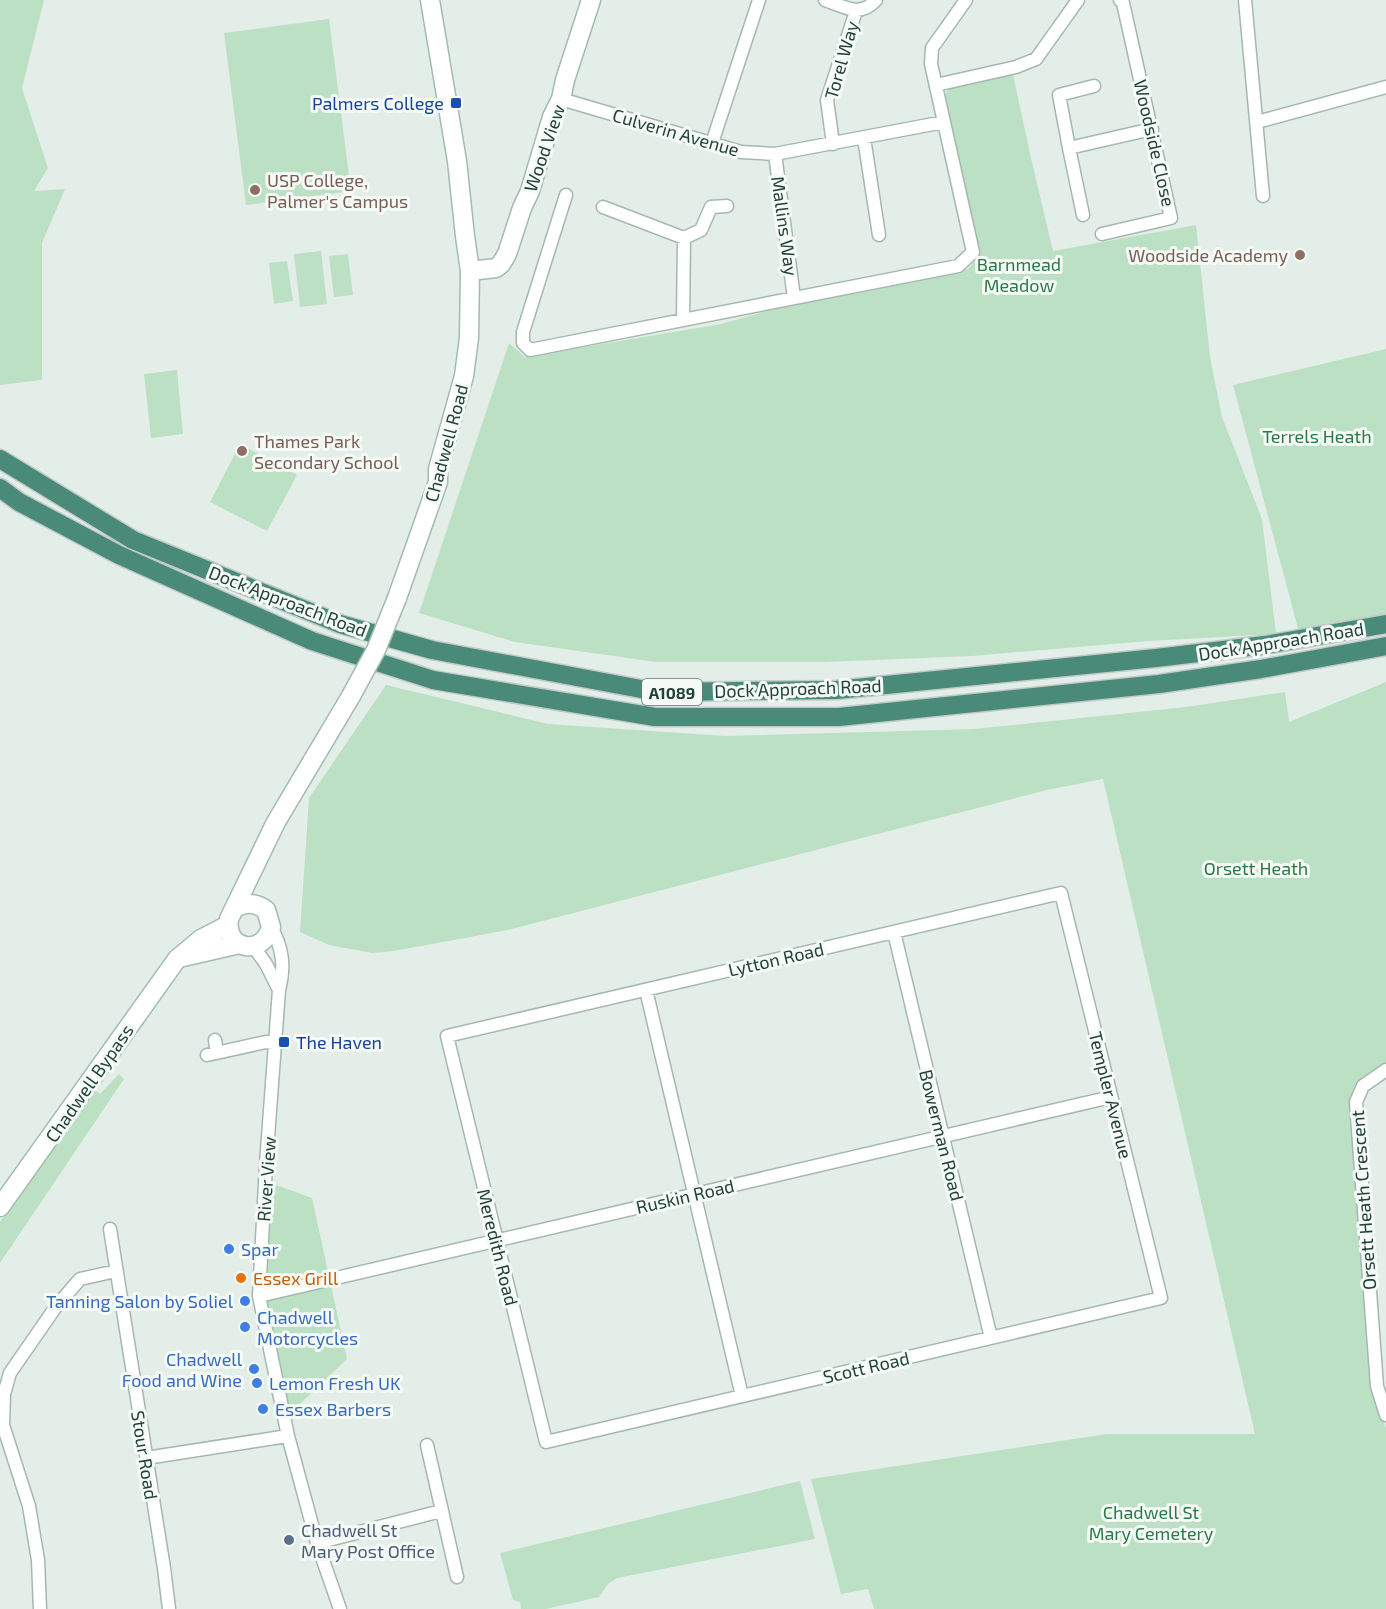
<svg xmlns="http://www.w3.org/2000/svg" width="1386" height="1609" font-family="'Exo 2',sans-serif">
  <rect width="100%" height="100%" fill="#e4eee9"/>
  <!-- green -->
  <path fill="#bce0c4" d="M 0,0 L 44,0 L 22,88 L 48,168 L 34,191 L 65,189 L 42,243 L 42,380 L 0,385 Z
    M 329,19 L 351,191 L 246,205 L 224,33 Z
    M 1013,75 L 1031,158 L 1053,251 L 1196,225 L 1210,357 L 1222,417 L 1262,519 L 1276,634 L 1149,641 L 972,656 L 825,662 L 656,662 L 515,642 L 419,613 L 509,343 L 525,357 L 721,324 L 785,306 L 968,269 L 978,257 L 945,95 L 950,87 Z
    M 321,251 L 327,304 L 300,307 L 294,254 Z
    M 348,254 L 353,295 L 334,297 L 329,256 Z
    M 287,261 L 293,301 L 274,304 L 269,263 Z
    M 1386,349 L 1386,618 L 1299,632 L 1233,385 Z
    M 177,370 L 183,434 L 151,438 L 144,374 Z
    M 240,444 L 297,475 L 267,531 L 210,502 Z
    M 1386,682 L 1386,1066 L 1356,1087 L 1352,1103 L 1370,1386 L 1386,1428 L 1386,1609 L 874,1609 L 868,1589 L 841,1594 L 811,1479 L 1107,1434 L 1255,1434 L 1103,779 L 1047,790 L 508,930 L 394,951 L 372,953 L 329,945 L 300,932 L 309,798 L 386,685 L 548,724 L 725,736 L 974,729 L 1186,707 L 1285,692 L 1289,722 Z
    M 119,1074 L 124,1079 L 0,1263 L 0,1222 L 96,1091 L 100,1094 Z
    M 265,1181 L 312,1198 L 347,1359 L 285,1418 L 263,1314 Z
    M 800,1481 L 815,1539 L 617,1578 L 608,1584 L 599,1597 L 546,1609 L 521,1609 L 520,1602 L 513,1600 L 500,1553 Z"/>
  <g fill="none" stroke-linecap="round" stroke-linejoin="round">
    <defs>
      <path id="minor" d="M 825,0 C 845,7 860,18 876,0
        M 1245,0 L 1263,196
        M 936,85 L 1016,67 L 1036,59 L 1078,0
        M 1094,86 L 1059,95 L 1069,148 L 1152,129
        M 561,99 L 741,152 L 775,154 L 944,122
        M 1257,122 L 1386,87
        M 864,138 L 879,235
        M 712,143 L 759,0
        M 833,144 L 827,100 L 856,11
        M 1069,148 L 1083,215
        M 775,154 L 794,298
        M 566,195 L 523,332 L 523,343 L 530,350 L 958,266 L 973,252 L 931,64 L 932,48 L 966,0
        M 603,207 L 684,238 L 701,230 L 711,207 L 727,206
        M 1102,234 L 1171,218 L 1123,3 L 1120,0
        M 683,320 L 684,238
        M 1061,893 L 1161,1298 L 546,1442 L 447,1036 Z
        M 271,927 C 283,948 285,967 279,990 L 266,1164 L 259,1296 L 288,1436 L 317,1543 L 340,1609
        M 894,932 L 991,1338
        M 253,946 L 266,964 L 279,990
        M 646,990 L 742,1396
        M 215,1040 L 217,1053
        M 207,1055 L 266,1042 L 276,1043
        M 1386,1070 L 1363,1086 L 1356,1102 L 1377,1386 L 1386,1415
        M 110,1229 L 164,1568 L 169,1609
        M 259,1296 L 1111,1097
        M 427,1445 L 457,1577
        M 146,1458 L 288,1436
        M 317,1543 L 441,1511
        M 40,1609 L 38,1560 L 29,1506 L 3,1425 L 4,1394 L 10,1373 L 55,1308 L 80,1279 L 116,1271"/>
      <path id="secondary" d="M 470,271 L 496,268 L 501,264 L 507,254 L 522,208 L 530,191 L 552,117 L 561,99 L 565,80 L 591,0
        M 397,598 L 438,482 L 438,469 L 464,376 L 469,338 L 470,271 L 465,236 L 457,161 L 430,0
        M 234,909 C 245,902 255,902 266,910 L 271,927 C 263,957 224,950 229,919 L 276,822 L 351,696
        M 183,957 L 240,944
        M 0,1207 L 177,959 L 201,939 L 228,925"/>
      <path id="trunk" d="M 0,459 L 133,540 L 340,624 L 432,650 L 657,692 L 836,690 L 1156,658 L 1265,645 L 1386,624
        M 0,488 L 19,502 L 119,555 L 312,641 L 433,680 L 655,717 L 839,717 L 1159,684 L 1261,669 L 1386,646"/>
    </defs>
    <!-- minor casing -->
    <use href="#minor" stroke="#a6b7b0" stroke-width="15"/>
    <!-- secondary casing -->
    <use href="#secondary" stroke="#a2bbb1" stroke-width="21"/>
    <!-- trunk casing -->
    <use href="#trunk" stroke="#c1cac7" stroke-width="21"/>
    <!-- minor -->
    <use href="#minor" stroke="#fff" stroke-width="12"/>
    <!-- secondary -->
    <use href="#secondary" stroke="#fff" stroke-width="18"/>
    <!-- trunk -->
    <use href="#trunk" stroke="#498a79" stroke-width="18"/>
    <defs>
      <path id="secondary-bridge" d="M 351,696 L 376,650 L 397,598"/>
    </defs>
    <!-- secondary-bridge casing -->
    <use href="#secondary-bridge" stroke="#a2bbb1" stroke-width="21" stroke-linecap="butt"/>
    <!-- secondary-bridge -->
    <use href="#secondary-bridge" stroke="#fff" stroke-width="18"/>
  </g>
  <!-- markers -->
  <g fill="#1a4fb4" stroke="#f5faf7" stroke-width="2">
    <rect x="450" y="97" width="12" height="12" rx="3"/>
    <rect x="278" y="1036" width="12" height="12" rx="3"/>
  </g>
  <g fill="#8d6e63" stroke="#f5faf7" stroke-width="2">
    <circle cx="255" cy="190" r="6"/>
    <circle cx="1300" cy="255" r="6"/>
    <circle cx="242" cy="451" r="6"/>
  </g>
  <g fill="#3f7fe0" stroke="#f5faf7" stroke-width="2">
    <circle cx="229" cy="1249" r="6"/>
    <circle cx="245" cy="1301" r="6"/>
    <circle cx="245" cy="1327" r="6"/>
    <circle cx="254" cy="1369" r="6"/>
    <circle cx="257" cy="1383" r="6"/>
    <circle cx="263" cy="1409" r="6"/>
  </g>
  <circle fill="#e8710a" stroke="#f5faf7" stroke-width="2" cx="241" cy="1278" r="6"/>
  <circle fill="#5c6f8a" stroke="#f5faf7" stroke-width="2" cx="289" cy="1540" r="6"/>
  <g text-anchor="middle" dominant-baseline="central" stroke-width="6" stroke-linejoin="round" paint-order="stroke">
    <!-- shield labels -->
    <rect fill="#f5faf7" stroke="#617871" stroke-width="1.5" x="642" y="679" width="60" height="26" rx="4.5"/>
    <g font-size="16" font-weight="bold" fill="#224138">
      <text x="672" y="692">A1089</text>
    </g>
    <!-- street labels -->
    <g font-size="18" fill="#224138" stroke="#f5faf7">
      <text transform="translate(841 60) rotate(-74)">Torel Way</text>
      <text transform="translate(676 132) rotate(16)">Culverin Avenue</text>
      <text transform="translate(1155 143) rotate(77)">Woodside Close</text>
      <text transform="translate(544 148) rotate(-71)">Wood View</text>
      <text transform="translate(785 226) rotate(82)">Mallins Way</text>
      <text transform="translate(446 443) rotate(-75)">Chadwell Road</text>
      <text transform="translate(288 601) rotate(21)">Dock Approach Road</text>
      <text transform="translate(1281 641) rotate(-9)">Dock Approach Road</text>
      <text transform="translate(798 688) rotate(-2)">Dock Approach Road</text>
      <text transform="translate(776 959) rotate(-13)">Lytton Road</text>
      <text transform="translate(89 1083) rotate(-55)">Chadwell Bypass</text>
      <text transform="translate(1111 1095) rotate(76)">Templer Avenue</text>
      <text transform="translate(942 1135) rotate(76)">Bowerman Road</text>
      <text transform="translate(266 1179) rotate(-86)">River View</text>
      <text transform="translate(685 1196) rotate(-13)">Ruskin Road</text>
      <text transform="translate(1363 1200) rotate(-94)">Orsett Heath Crescent</text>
      <text transform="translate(498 1247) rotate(76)">Meredith Road</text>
      <text transform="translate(866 1367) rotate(-13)">Scott Road</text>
      <text transform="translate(145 1455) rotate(81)">Stour Road</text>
    </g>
    <!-- transit labels -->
    <g font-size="18" fill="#164399" stroke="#f5faf7" text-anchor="end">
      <text x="444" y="103">Palmers College</text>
      <text x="296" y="1042" text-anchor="start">The Haven</text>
    </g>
    <!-- education labels -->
    <g font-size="18" fill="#785e54" stroke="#f5faf7" text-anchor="start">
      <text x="267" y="180">USP College,<tspan x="267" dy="21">Palmer's Campus</tspan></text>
      <text x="1288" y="255" text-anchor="end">Woodside Academy</text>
      <text x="254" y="441">Thames Park<tspan x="254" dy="21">Secondary School</tspan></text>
    </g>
    <!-- park labels -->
    <g font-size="18" fill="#2a7a46" stroke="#f5faf7">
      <text x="1019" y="264">Barnmead<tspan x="1019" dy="21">Meadow</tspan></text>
      <text x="1317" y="436">Terrels Heath</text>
      <text x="1256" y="868">Orsett Heath</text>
      <text x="1151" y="1512">Chadwell St<tspan x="1151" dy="21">Mary Cemetery</tspan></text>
    </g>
    <!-- shop labels -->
    <g font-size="18" fill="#366cbe" stroke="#f5faf7" text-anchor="start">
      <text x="241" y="1249">Spar</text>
      <text x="233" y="1301" text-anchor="end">Tanning Salon by Soliel</text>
      <text x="257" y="1317">Chadwell<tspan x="257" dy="21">Motorcycles</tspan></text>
      <text x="242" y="1359" text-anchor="end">Chadwell<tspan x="242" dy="21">Food and Wine</tspan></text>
      <text x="269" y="1383">Lemon Fresh UK</text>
      <text x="275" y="1409">Essex Barbers</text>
    </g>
    <!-- food labels -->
    <g font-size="18" fill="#c56008" stroke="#f5faf7" text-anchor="start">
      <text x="253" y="1278">Essex Grill</text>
    </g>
    <!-- service labels -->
    <g font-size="18" fill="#4e5e75" stroke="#f5faf7" text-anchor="start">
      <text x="301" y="1530">Chadwell St<tspan x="301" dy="21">Mary Post Office</tspan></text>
    </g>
  </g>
</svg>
